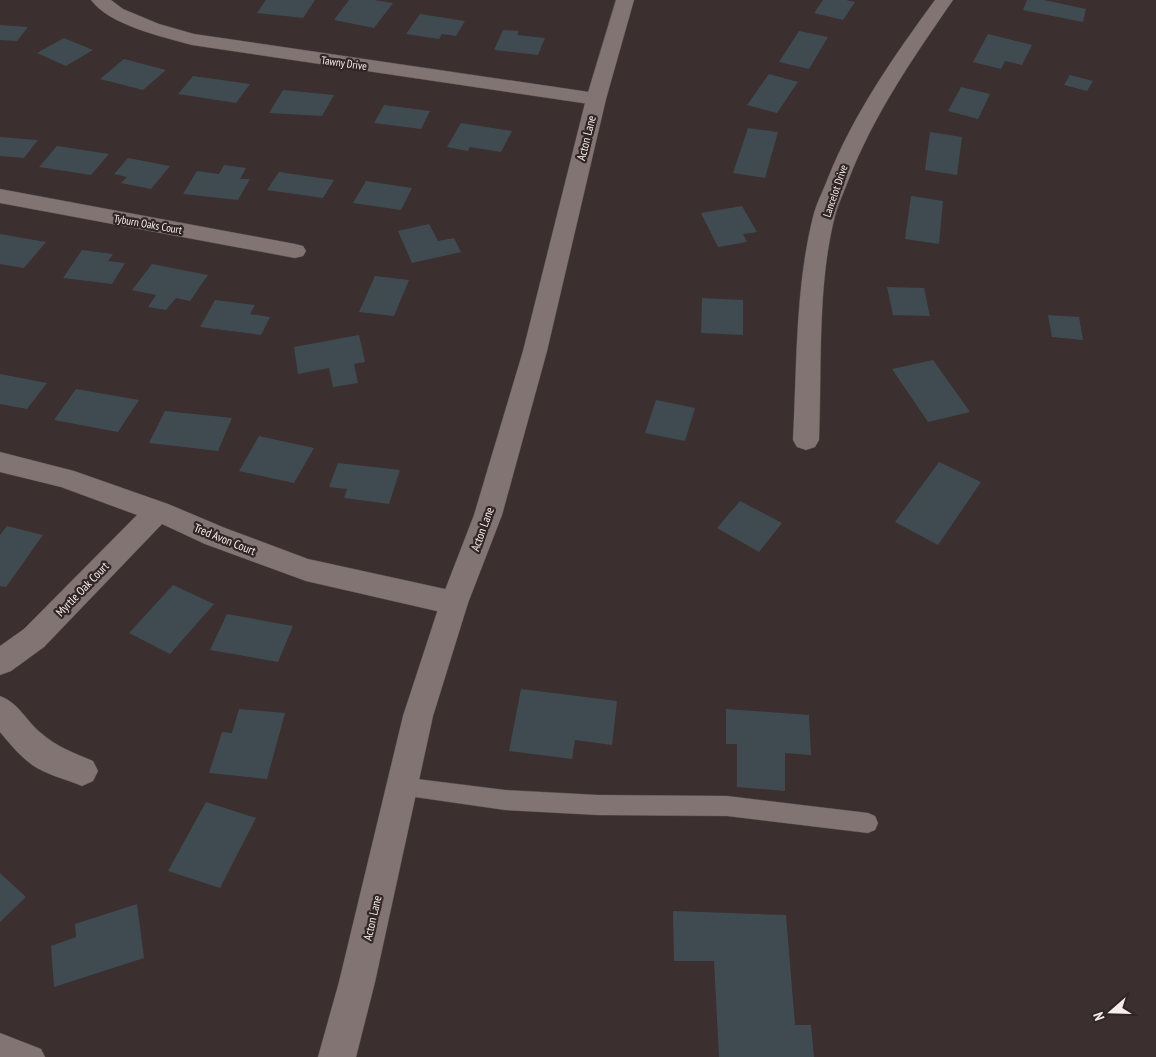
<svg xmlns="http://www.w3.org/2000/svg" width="1156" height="1057" font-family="'PT Sans Narrow',sans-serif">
  <rect width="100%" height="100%" fill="#3b2f2f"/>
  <!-- building -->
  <path fill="#404b51" d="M 266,0 L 315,0 L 303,18 L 257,13 Z
    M 349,0 L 374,0 L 393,3 L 374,28 L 334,20 Z
    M 823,0 L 846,0 L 855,2 L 843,20 L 814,13 Z
    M 1027,0 L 1044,0 L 1086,9 L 1083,22 L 1023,10 Z
    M 420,14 L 465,21 L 456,36 L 442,34 L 439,39 L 406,34 Z
    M 0,25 L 28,27 L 17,41 L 0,40 Z
    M 503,30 L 519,31 L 517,35 L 545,38 L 538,55 L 494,50 Z
    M 799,31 L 828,37 L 809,69 L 779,62 Z
    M 988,34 L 1032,45 L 1022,65 L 1005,61 L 1001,69 L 973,62 Z
    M 64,38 L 93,50 L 66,66 L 37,53 Z
    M 124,59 L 166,70 L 143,90 L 100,79 Z
    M 769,74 L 798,82 L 777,113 L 747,105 Z
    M 1070,75 L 1093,81 L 1087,91 L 1064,85 Z
    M 193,76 L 250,84 L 236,103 L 178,94 Z
    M 961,87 L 990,94 L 978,119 L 948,111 Z
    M 283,90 L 334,95 L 322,116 L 269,113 Z
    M 384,105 L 430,111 L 421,129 L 374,123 Z
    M 461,123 L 512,131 L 501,152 L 470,147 L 468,151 L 447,147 Z
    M 748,128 L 778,132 L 765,178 L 733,173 Z
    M 930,132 L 962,137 L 957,175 L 925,170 Z
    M 0,137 L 38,140 L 24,158 L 0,156 Z
    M 57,146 L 109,154 L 91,175 L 39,167 Z
    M 128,158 L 170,166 L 151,189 L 121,183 L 127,177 L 114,174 Z
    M 224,165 L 246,168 L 240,179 L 250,179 L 238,200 L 183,194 L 197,171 L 219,174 Z
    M 279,172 L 334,180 L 323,198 L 267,190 Z
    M 366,181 L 412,188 L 401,210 L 353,203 Z
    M 911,196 L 943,201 L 939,244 L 905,239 Z
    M 742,206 L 757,232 L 743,234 L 747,242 L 718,247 L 701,213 Z
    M 429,224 L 438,241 L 454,238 L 461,252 L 412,263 L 398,231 Z
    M 0,234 L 46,242 L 24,268 L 0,264 Z
    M 82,250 L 113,254 L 108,261 L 125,263 L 112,284 L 63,278 Z
    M 152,264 L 162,266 L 208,275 L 190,301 L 176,298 L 166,310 L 148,307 L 156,295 L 132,290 Z
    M 375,276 L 409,280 L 394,316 L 359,312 Z
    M 887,287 L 924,288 L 930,316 L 893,315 Z
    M 702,298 L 743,300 L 743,335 L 701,333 Z
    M 215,300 L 255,305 L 250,314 L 270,317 L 261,335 L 200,327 Z
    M 1048,315 L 1079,317 L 1083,340 L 1052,337 Z
    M 359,335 L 365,362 L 354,364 L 358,383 L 333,387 L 329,368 L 298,374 L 294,347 Z
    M 933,360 L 970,412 L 928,422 L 892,369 Z
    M 0,374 L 47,383 L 27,409 L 0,404 Z
    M 76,389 L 139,400 L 118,432 L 54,420 Z
    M 656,400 L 695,408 L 685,441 L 645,433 Z
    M 165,411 L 232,418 L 218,451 L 149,443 Z
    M 259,436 L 314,448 L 294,483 L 239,471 Z
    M 939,462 L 981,482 L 938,545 L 895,522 Z
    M 338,463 L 400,470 L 389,504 L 344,498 L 347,489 L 329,487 Z
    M 740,501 L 782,523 L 759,552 L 717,528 Z
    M 7,526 L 43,535 L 6,587 L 0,586 L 0,535 Z
    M 173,585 L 214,604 L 170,654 L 129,633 Z
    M 227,614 L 293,626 L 278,662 L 210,650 Z
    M 521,689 L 617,701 L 612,745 L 575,740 L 572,759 L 509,751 Z
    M 239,709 L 285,713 L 267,779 L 209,773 L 222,732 L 232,733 Z
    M 726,709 L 809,715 L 811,755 L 785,753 L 785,791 L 737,787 L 737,744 L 726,744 Z
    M 206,802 L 256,818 L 220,888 L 168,871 Z
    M 0,873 L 26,897 L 0,922 Z
    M 137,904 L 144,958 L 54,987 L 51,946 L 76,937 L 75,924 Z
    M 673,911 L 786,915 L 795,1025 L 811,1025 L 814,1057 L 719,1057 L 714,961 L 674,961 Z"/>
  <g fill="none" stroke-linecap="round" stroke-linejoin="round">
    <defs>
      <path id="lane" d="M 401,777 L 505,790 L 598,795 L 727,796 L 868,813 L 875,816 L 878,823 L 875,830 L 868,833 L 727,816 L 598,815 L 505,810 L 401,795 L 394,793 L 391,786 L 394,779 Z
        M 0,1033 L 41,1049 L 45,1057 L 0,1057 Z"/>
      <path id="street" d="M 91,0 L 111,0 L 123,9 L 159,24 L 194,34 L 596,93 L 603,95 L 606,99 L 603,103 L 596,105 L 192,45 C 163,37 109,25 91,0 Z
        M 935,0 L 953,0 C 913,58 874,114 848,181 C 844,192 838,204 835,216 C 817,285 822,369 819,440 L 815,447 L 806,450 L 797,447 L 793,440 C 797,366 795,289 813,217 C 816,204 823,191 828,178 C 854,113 894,56 935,0 Z
        M 0,189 L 295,244 L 303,246 L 306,251 L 303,256 L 295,258 L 0,203 Z
        M 0,452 L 74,471 L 168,504 L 225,528 L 308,559 L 454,591 L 464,595 L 468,603 L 464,611 L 454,615 L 306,581 L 205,544 L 162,524 L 44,647 L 11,671 L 0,675 L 0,646 L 24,629 L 137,515 L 61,487 L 0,472 Z
        M 0,696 C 19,703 26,721 41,733 C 57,747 74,753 93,761 L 98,771 L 93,781 L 82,786 C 68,780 51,776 37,768 C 22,759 11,745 0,732 Z"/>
      <path id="secondary" d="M 616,0 L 634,0 L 606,99 L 547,351 L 502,515 L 468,603 L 433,716 L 375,982 L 356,1057 L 318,1057 L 339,982 L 403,716 L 440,603 L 474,515 L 523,351 L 586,99 Z"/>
    </defs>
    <!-- lane casing -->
    <use href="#lane" stroke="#554b4a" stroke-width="1"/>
    <!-- street casing -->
    <use href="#street" stroke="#554b4a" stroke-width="1"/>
    <!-- secondary casing -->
    <use href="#secondary" stroke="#554b4a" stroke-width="1"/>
    <!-- lane -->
    <use href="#lane" fill="#817473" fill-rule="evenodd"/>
    <!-- street -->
    <use href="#street" fill="#817473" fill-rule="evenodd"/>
    <!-- secondary -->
    <use href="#secondary" fill="#817473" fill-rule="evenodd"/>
  </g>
  <g text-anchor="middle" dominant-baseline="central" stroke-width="4.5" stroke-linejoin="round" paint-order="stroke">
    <!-- far-street labels -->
    <g font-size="11" fill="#f5eeed" stroke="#312625">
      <text transform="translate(344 63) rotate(8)">Tawny Drive</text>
      <text transform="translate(835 191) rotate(-71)">Lancelot Drive</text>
      <text transform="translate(148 224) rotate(10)">Tyburn Oaks Court</text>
    </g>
    <!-- street labels -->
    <g font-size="12" fill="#f5eeed" stroke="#312625">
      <text transform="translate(586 138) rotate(-76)">Acton Lane</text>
      <text transform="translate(482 529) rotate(-70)">Acton Lane</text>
      <text transform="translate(225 539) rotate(22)">Tred Avon Court</text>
      <text transform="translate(82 589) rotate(-46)">Myrtle Oak Court</text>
      <text transform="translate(372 918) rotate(-77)">Acton Lane</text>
    </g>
  </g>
  <!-- north arrow -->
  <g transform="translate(1111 1012) rotate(250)" stroke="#312625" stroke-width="4" paint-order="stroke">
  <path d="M0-4L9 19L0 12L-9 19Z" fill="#f5eeed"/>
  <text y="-8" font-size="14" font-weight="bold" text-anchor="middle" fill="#f5eeed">N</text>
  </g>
</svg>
